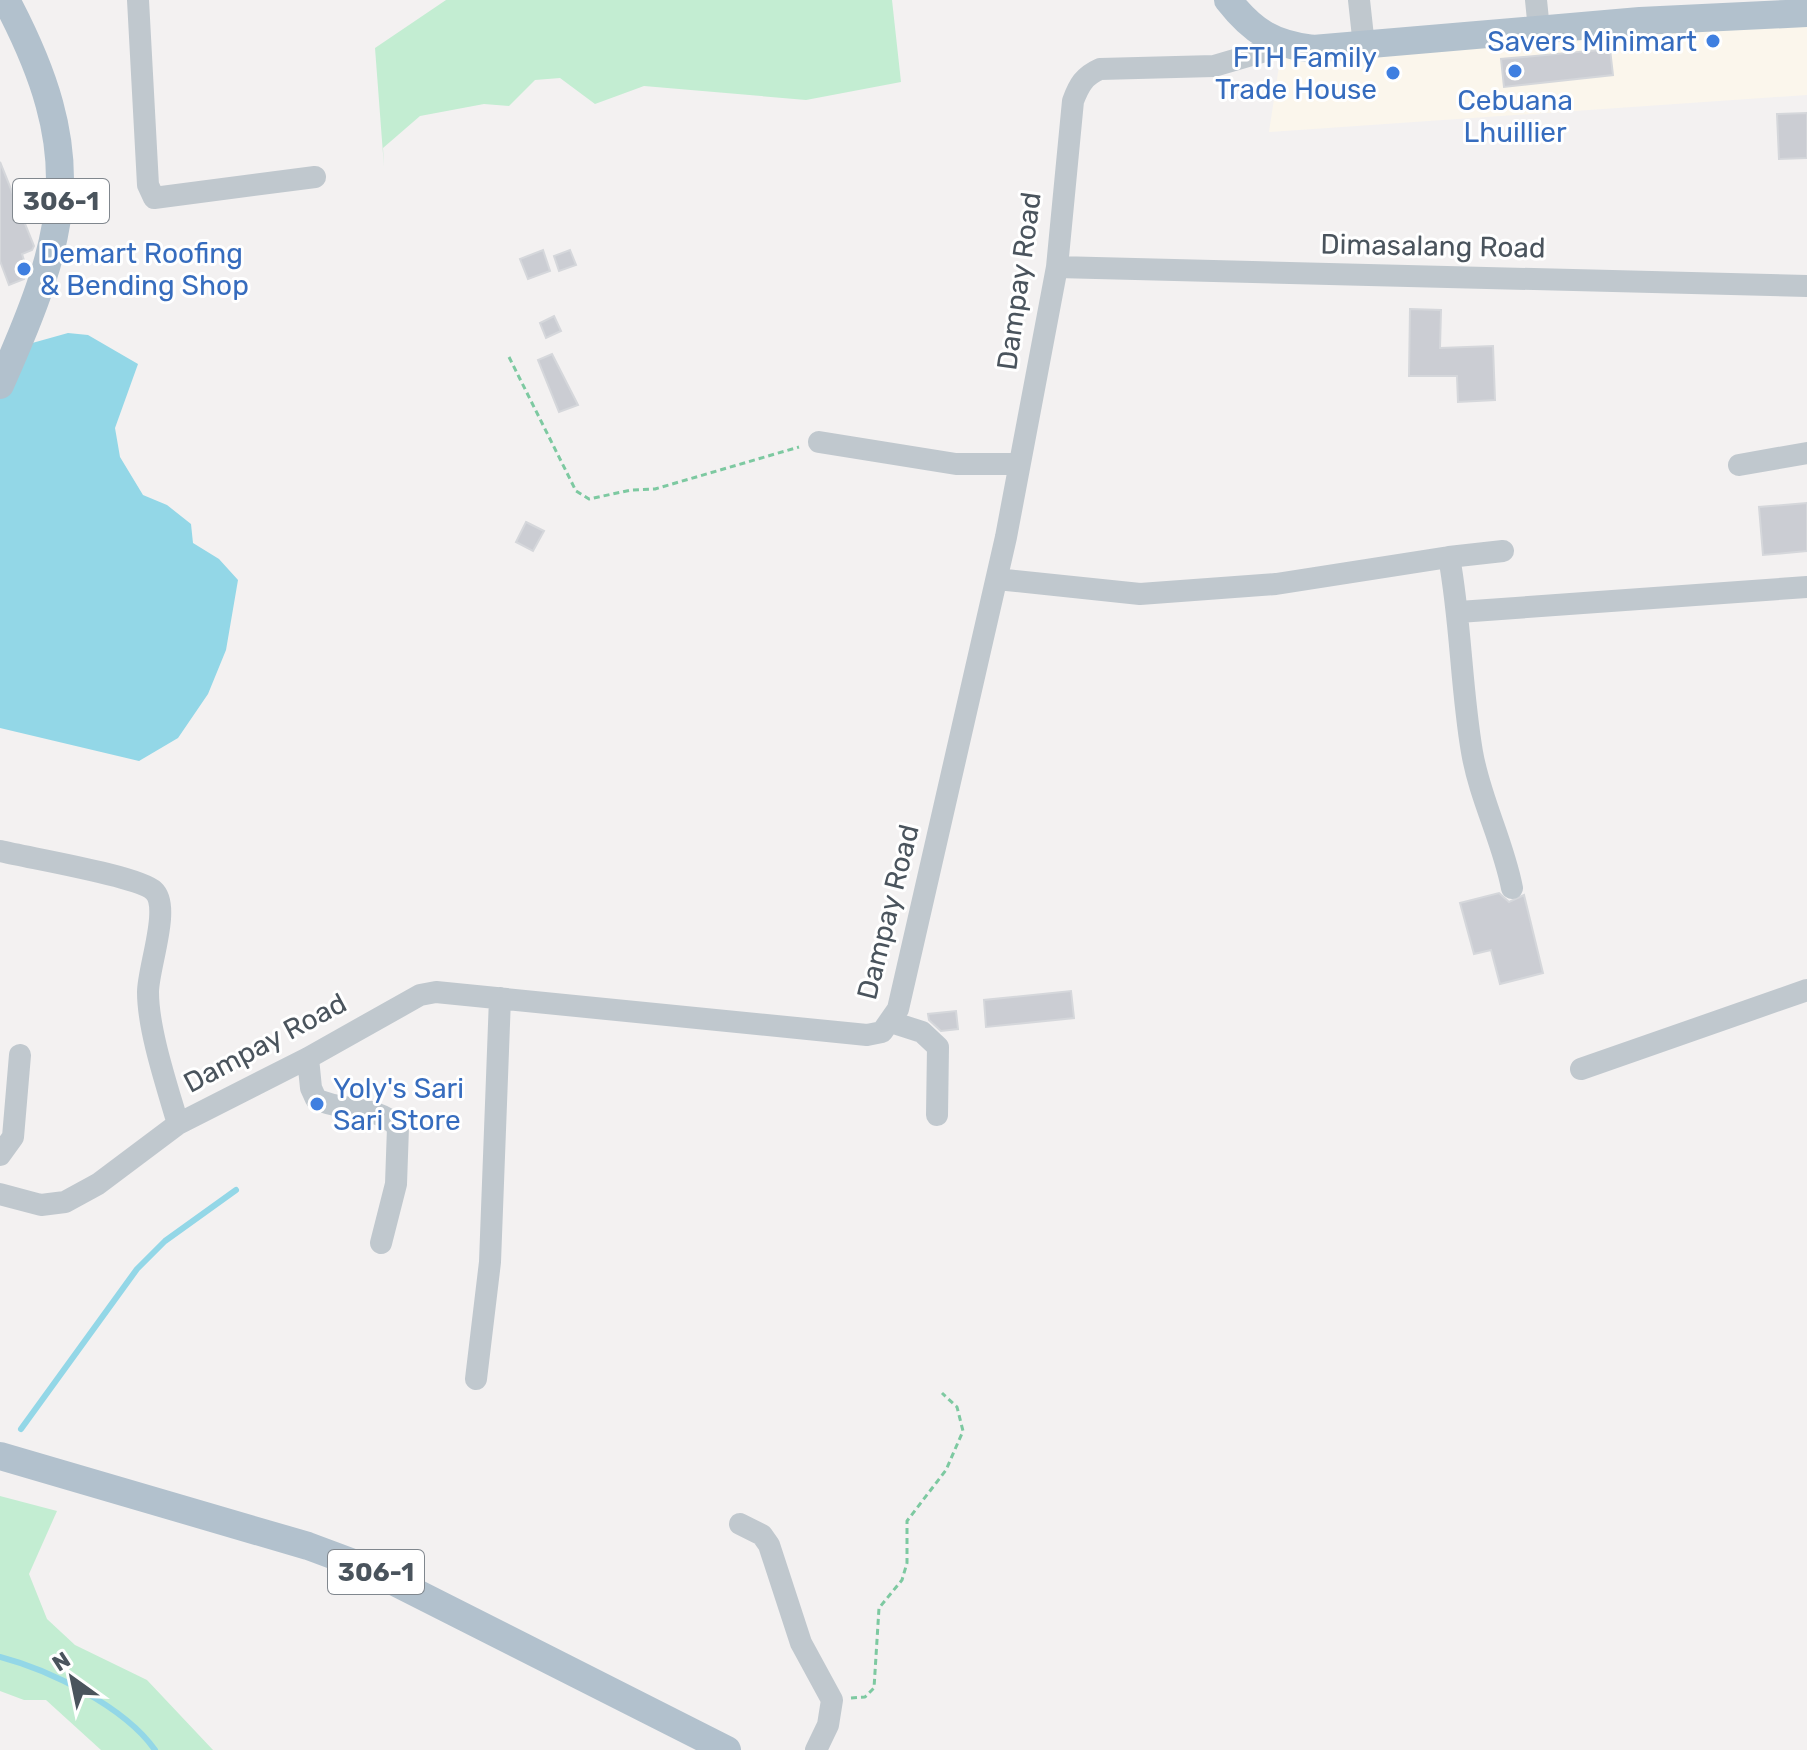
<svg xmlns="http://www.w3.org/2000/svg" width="1807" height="1750" font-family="Rubik,sans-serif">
  <rect width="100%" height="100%" fill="#f3f1f1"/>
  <!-- commercial -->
  <path fill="#fbf6ec" d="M 1807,13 L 1807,95 L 1269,132 L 1282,46 Z"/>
  <!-- green -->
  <path fill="#c3edd2" d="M 446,0 L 892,0 L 901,82 L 806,100 L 644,86 L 595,104 L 560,78 L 535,80 L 509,106 L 484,104 L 420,116 L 383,148 L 384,167 L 375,48 Z
    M 0,1496 L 57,1511 L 29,1574 L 47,1619 L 75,1645 L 147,1680 L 213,1750 L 101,1750 L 46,1700 L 24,1700 L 0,1691 Z"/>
  <!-- water -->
  <path fill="#93d7e7" d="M 68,333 L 88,335 L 138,364 L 115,428 L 120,457 L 143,495 L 167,505 L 191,524 L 193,543 L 219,559 L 238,580 L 226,650 L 208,694 L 178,738 L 139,761 L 0,728 L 0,352 Z"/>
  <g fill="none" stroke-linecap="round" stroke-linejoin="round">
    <!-- stream -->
    <path stroke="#93d7e7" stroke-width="6" d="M 21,1429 L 137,1269 L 165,1241 L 236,1190
      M 0,1657 C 50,1670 125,1707 155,1750"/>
  </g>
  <!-- building -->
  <path fill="#cbcdd3" stroke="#d5d7db" stroke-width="2" d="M 1610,49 L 1613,75 L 1504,87 L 1501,59 Z
    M 1807,113 L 1807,158 L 1779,159 L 1777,114 Z
    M 0,162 L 34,246 L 32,250 L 22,254 L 27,270 L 24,279 L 9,285 L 0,261 Z
    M 543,250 L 550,271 L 528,279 L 520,259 Z
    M 570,250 L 576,265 L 559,271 L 554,256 Z
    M 1410,309 L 1441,310 L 1440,348 L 1493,346 L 1495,400 L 1458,402 L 1457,376 L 1409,376 Z
    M 554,316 L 561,331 L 546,338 L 540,323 Z
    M 552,354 L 578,405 L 559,412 L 538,360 Z
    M 1807,503 L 1807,551 L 1763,555 L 1759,507 Z
    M 526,522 L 544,531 L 533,551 L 516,542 Z
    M 1499,893 L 1509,902 L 1524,895 L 1543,973 L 1500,984 L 1491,950 L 1474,954 L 1460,903 Z
    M 1071,991 L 1074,1018 L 986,1027 L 984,1000 Z
    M 956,1011 L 958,1029 L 941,1031 L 929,1020 L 928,1014 Z"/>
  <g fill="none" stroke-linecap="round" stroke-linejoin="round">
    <!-- path -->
    <path stroke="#7dc9a1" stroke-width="3" stroke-dasharray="6 4" stroke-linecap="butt" d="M 509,357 L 576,491 L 589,499 L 631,490 L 655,489 L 799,447
      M 851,1698 L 865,1697 L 874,1688 L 879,1608 L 902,1580 L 907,1563 L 907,1521 L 946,1470 L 963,1431 L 957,1407 L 942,1393"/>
    <!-- minor -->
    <path stroke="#c0c8ce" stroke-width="22" d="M 138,0 L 148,185 L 154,198 L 315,177
      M 1359,0 L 1364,46
      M 1536,0 L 1539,30
      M 1057,267 L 1807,286
      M 819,442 L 956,464 L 1018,464
      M 1739,465 L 1807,453
      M 1449,557 L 1503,551
      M 997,579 L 1140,594 L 1276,584 L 1449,557 C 1461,622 1461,688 1472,752 C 1480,799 1503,841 1512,888
      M 1459,612 L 1807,587
      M 0,851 C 28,858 139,876 154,891 C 171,907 148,968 148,992 C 148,1030 167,1086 178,1124
      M 891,1022 L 922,1032 L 938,1047 L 937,1115
      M 308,1058 L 311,1088 L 316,1099 C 342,1112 378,1105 398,1127 L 396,1184 L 381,1243
      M 1581,1069 L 1807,990
      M 0,1155 L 13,1137 L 20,1055
      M 0,1194 L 41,1205 L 65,1202 L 98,1184 L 178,1124 L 308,1058 L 420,995 L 436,992 L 867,1035 L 882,1032 L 898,1009 L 1006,537 L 1057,267 L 1073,101 C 1079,85 1084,76 1100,69 L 1214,66 L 1282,46
      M 476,1379 L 490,1262 L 500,998
      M 740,1524 L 762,1535 L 769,1545 L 801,1643 L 832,1700 L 828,1725 L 816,1750"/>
    <!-- major -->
    <path stroke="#b2c1cd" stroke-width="28" d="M 1228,0 C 1253,32 1273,44 1313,49 L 1640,21 L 1807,13
      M 0,385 C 69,231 88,155 6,0
      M 0,1456 L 308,1546 L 367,1568 L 727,1750"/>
  </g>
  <!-- markers -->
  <g fill="#3f7fe0" stroke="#fff" stroke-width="3">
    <circle cx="1713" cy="41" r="8"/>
    <circle cx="1515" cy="71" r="8"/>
    <circle cx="1393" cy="73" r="8"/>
    <circle cx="24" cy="269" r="8"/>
    <circle cx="317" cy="1104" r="8"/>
  </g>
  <g text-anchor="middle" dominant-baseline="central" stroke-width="6" stroke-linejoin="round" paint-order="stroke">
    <!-- shield labels -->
    <g fill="#fff" stroke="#80878e" stroke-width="2">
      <rect x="13" y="179" width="96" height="44" rx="6"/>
      <rect x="328" y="1550" width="96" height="44" rx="6"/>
    </g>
    <g font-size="26" font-weight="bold" fill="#4a545d">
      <text x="61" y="201">306-1</text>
      <text x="376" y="1572">306-1</text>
    </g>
    <!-- shop labels -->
    <g font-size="28" fill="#366cbe" stroke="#fff" text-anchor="end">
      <text x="1697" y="41">Savers Minimart</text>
      <text x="1377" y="57">FTH Family<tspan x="1377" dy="32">Trade House</tspan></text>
      <text x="1515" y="100" text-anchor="middle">Cebuana<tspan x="1515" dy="32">Lhuillier</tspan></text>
      <text x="40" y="253" text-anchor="start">Demart Roofing<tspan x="40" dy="32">&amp; Bending Shop</tspan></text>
      <text x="333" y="1088" text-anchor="start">Yoly's Sari<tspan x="333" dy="32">Sari Store</tspan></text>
    </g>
    <!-- street labels -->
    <g font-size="28" fill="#4a545d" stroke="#fff">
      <text transform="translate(1433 246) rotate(1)">Dimasalang Road</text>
      <text transform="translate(1019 281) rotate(-82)">Dampay Road</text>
      <text transform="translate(888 912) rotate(-76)">Dampay Road</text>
      <text transform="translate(265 1043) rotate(-28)">Dampay Road</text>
    </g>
  </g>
  <!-- north arrow -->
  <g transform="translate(72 1678) rotate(327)" stroke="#ffffff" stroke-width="6" paint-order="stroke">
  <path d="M0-6L14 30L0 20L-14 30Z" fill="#4a545d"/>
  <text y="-12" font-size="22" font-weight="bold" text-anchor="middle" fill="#4a545d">N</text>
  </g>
</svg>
